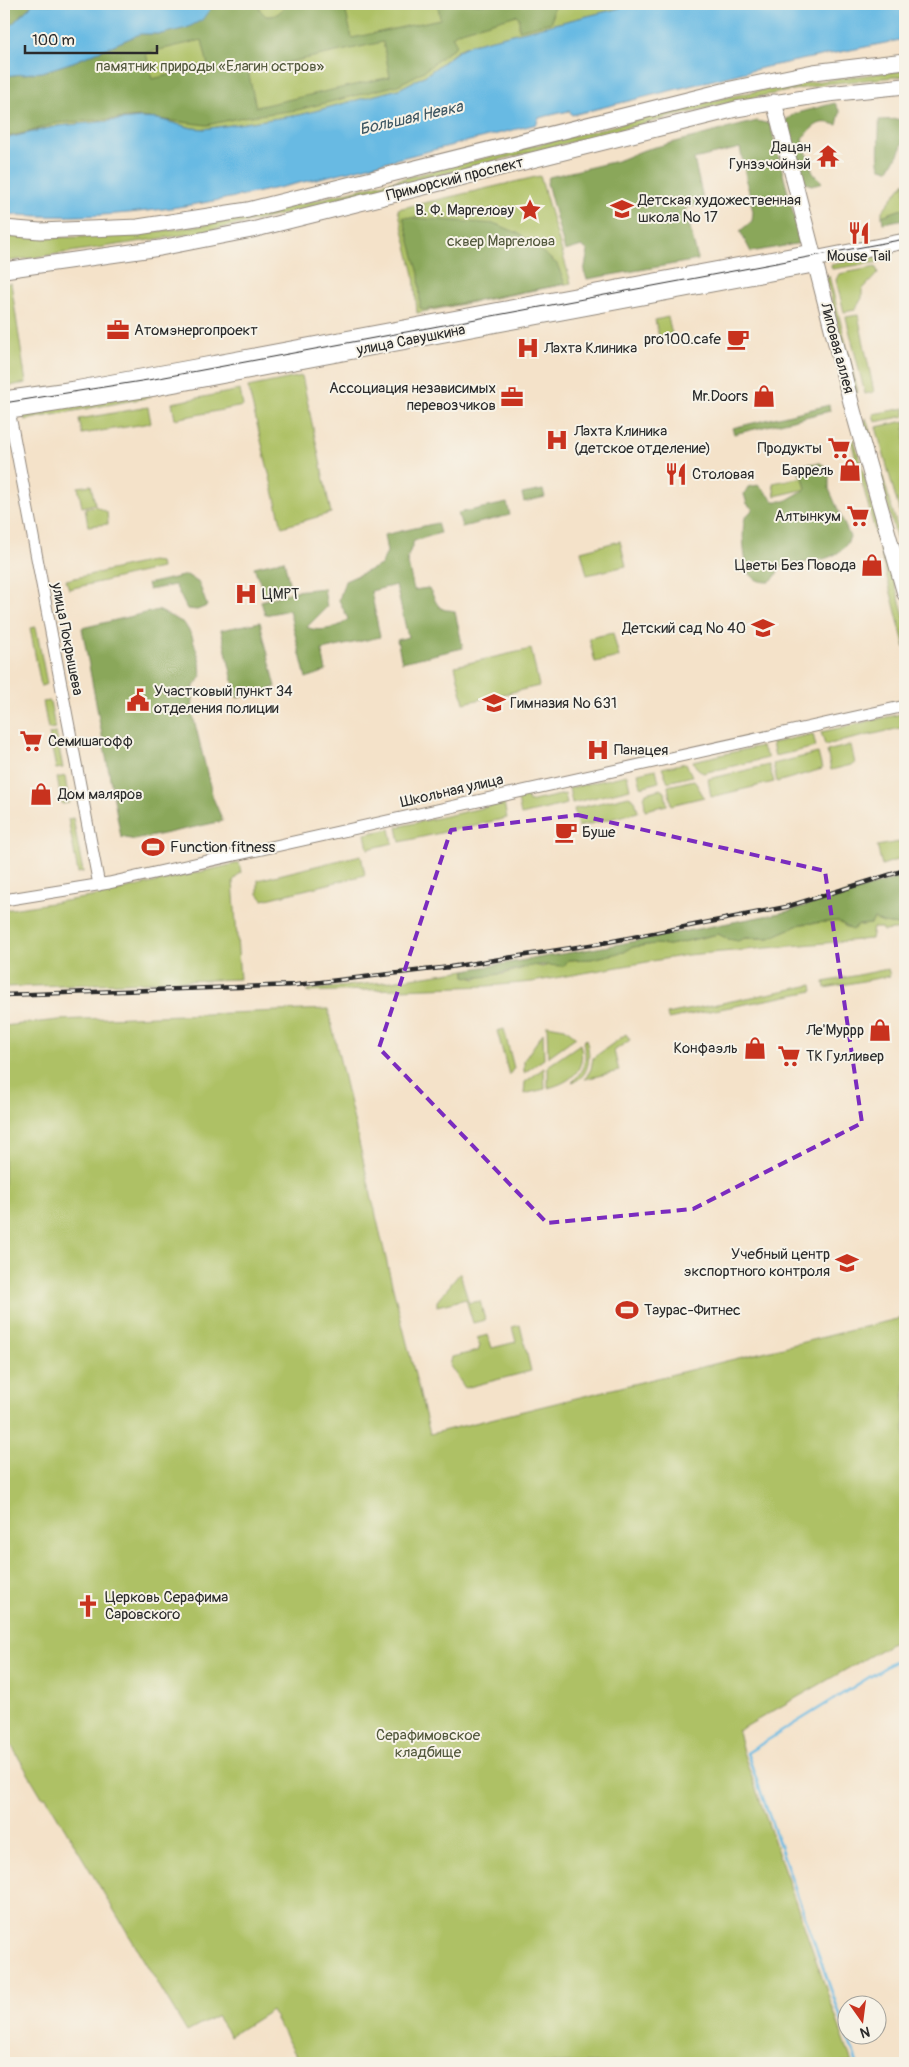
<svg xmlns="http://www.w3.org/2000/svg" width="909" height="2067" font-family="Pangolin,sans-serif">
  <rect width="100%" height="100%" fill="#f7f3e8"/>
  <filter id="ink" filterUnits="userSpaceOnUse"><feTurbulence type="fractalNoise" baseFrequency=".02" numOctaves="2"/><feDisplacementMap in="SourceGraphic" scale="10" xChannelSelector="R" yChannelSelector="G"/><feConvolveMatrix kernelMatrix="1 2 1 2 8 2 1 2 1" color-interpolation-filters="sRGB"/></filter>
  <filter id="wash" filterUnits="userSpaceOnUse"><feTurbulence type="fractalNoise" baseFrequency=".0096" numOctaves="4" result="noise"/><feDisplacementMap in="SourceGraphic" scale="20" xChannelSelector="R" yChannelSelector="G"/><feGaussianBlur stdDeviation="1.12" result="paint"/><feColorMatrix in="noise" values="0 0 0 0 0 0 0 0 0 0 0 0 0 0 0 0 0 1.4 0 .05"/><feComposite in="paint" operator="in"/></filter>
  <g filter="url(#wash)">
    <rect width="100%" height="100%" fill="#f4e2c9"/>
    <!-- green -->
    <path fill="#aec165" stroke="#6c7648" d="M 4,4 L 637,4 L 472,44 L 460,49 L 426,75 L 399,89 L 300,115 L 204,129 L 192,128 L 158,119 L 141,118 L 58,126 L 4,139 Z
      M 905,70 L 905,76 L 825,84 L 735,101 L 251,222 L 190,234 L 4,262 L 4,236 C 87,241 167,233 249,217 L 733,96 L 783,86 Z
      M 540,176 L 571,283 L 417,313 L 414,275 L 398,209 Z
      M 905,182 L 905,208 L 882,216 L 882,211 Z
      M 879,256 L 880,262 L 832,269 L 831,265 Z
      M 876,267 L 878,273 L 862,290 L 862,298 L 855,310 L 844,312 L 836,280 L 839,274 Z
      M 829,276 L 858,392 L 855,393 L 826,277 Z
      M 11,283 L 26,383 L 4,387 L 4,284 Z
      M 858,315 L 874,392 L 865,394 L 846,317 Z
      M 668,317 L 672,334 L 659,337 L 655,320 Z
      M 302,376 L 331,513 L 282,527 L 248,387 Z
      M 240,390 L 243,406 L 175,419 L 172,403 Z
      M 149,392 L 151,397 L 25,420 L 24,415 Z
      M 148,407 L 151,423 L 82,434 L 79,419 Z
      M 905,408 L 905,416 L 875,422 L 873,414 Z
      M 866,418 L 905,554 L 905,567 L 864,424 Z
      M 905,421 L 905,531 L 876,427 Z
      M 854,439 L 880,533 L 876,535 L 851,440 Z
      M 803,477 L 806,489 L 775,496 L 773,483 Z
      M 91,485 L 95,504 L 82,507 L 78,487 Z
      M 95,506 L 107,512 L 108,524 L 88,526 L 85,508 Z
      M 620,541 L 626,566 L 587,575 L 581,551 Z
      M 880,550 L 886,553 L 905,619 L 905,648 Z
      M 151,561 L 160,562 L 161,568 L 69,589 L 66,580 Z
      M 36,627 L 47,684 L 41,686 L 30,628 Z
      M 613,633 L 619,657 L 595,662 L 589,638 Z
      M 531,649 L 539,686 L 464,703 L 455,666 Z
      M 50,701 L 55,728 L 48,729 L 43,702 Z
      M 905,713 L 905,727 L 825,745 L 821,732 Z
      M 56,733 L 63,768 L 56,769 L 49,734 Z
      M 813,734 L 816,747 L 775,756 L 772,743 Z
      M 851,745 L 855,764 L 831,770 L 827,751 Z
      M 761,746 L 768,758 L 703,773 L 696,767 L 693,761 Z
      M 818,753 L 822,769 L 777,782 L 773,764 Z
      M 686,763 L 692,776 L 668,782 L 662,768 Z
      M 769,765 L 774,782 L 711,797 L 708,779 Z
      M 656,769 L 659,782 L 641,787 L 638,773 Z
      M 627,775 L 630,789 L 572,803 L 569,788 Z
      M 65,776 L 69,803 L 62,804 L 57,778 Z
      M 694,780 L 704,797 L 671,805 L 668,786 Z
      M 660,789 L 665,792 L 667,805 L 645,810 L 644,798 L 646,793 Z
      M 565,794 L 567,804 L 521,815 L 518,799 L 527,796 L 529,802 Z
      M 629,796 L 635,800 L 638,812 L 578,827 L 574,809 Z
      M 504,803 L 507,818 L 400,842 L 397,827 Z
      M 73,818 L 83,872 L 78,873 L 68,819 Z
      M 390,829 L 393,843 L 368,849 L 365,834 Z
      M 905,841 L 905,857 L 882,865 L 877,846 Z
      M 361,855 L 365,875 L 263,900 L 258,894 L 258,880 Z
      M 239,863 L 241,872 L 233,881 L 240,979 L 4,987 L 4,910 L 91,897 Z
      M 874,919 L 884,923 L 905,926 L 905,929 L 883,931 L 882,928 L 873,928 L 871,939 L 687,955 L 532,982 L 488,986 L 307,992 L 307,990 L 385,982 L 465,970 L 465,976 L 476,979 L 484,975 L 504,974 L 534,965 L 542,967 L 568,960 L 591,959 L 624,952 L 633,947 L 655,944 L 669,945 L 719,934 L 728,939 L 769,938 L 801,924 L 838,921 L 846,927 L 871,924 Z
      M 888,969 L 890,976 L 825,988 L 824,982 Z
      M 812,985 L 813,991 L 668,1019 L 667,1014 Z
      M 328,1009 L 390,1276 L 430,1434 L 905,1317 L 905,1636 L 738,1731 L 743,1752 L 852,2063 L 300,2063 L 271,2010 L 230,2036 L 217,2016 L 187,2032 L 46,1797 L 42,1797 L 4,1733 L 4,1026 L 58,1020 Z
      M 547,1025 L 565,1028 L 576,1037 L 548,1057 Z
      M 504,1029 L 514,1068 L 509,1075 L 497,1031 Z
      M 543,1033 L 544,1059 L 524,1073 L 524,1060 Z
      M 626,1034 L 630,1040 L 614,1051 L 619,1071 L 585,1079 L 591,1069 L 593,1058 Z
      M 586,1039 C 591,1054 591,1077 572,1082 C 584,1071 588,1058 583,1042 Z
      M 580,1044 C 587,1070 571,1082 548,1088 L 548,1066 Z
      M 544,1068 L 545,1089 L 524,1094 L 525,1082 Z
      M 460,1273 L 469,1303 L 480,1301 L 485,1320 L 473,1323 L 466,1299 L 437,1306 L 437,1301 Z
      M 520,1325 L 531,1371 L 465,1388 L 450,1366 L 452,1357 L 478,1351 L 480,1346 L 476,1338 L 488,1335 L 492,1348 L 516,1342 L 512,1327 Z"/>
    <!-- forest -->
    <path fill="#8aa75a" stroke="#5a6942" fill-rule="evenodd" d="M 17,4 L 33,4 L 4,32 L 4,9 Z
      M 214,4 L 259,4 L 260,10 L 266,16 C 279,17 280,10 289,4 L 344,4 L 352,38 L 440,19 L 438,4 L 557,4 L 553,9 L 552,22 L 519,30 L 519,18 L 517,15 L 458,32 L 452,36 L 457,45 L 424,71 L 398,85 L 297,110 L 243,117 L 207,125 L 140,117 L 57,123 L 25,133 L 4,137 L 4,76 L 42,72 L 73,62 L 140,34 L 162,34 L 211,9 ZM 202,40 L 208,66 L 152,79 L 146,53 ZM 383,42 L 390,77 L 256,107 L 248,71 Z
      M 835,103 L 840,112 L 837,125 C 818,119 816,125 802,138 L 813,173 L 822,182 C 816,188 806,184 800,180 L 786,120 L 794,114 Z
      M 905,111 C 907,136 903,150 888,170 L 881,168 C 876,160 880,133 879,120 L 902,119 Z
      M 757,121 L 770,124 L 801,243 L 751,252 L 740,231 L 752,221 L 753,212 L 740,148 L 694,159 L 704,203 L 685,208 L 698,260 L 587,279 L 584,272 L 588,251 L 582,246 L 565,251 L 547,183 L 549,177 L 617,161 L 644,150 Z
      M 905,208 L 905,219 L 883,223 L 882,216 Z
      M 403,217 L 496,224 L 520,234 L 557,264 L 565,284 L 424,310 L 420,308 L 419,274 Z
      M 829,405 L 830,411 L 734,434 L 732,428 Z
      M 820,463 L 826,467 L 829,476 L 829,489 L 850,537 C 840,565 804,560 780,567 L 775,577 L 769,582 C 761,582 756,581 751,575 C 744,567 741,529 745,518 C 747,515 750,512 753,509 L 747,504 L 744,494 L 748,487 L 759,485 L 774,501 L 785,501 L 806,489 L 803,477 L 799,474 L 799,470 L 803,464 Z
      M 543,490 L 545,497 L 524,502 L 522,494 Z
      M 507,503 L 510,515 L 462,527 L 458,513 Z
      M 437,523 L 440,533 L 414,541 L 407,559 L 414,590 L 428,588 C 434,593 434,605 443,609 C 447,611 451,609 455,612 L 463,648 L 402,662 L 397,640 L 408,637 L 396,585 L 371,591 L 380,637 L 322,650 L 326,671 L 306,678 L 289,610 L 265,615 L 261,601 L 295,591 L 324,588 L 327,607 L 307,627 C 318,633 341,628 348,619 L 339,600 L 345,581 L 381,565 L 387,552 L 384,535 Z
      M 284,560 L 290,587 L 264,593 L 254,567 Z
      M 187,575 L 199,583 L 207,606 L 197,610 L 187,609 L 175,585 L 149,590 L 147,584 Z
      M 158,610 L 184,623 L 192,636 L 200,661 L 201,677 L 194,686 L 192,711 L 213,798 L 223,821 L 135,840 L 121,837 L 82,628 Z
      M 260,622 L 276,687 L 237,698 L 221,630 Z
      M 905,876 L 905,926 L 883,923 L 874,919 L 871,924 L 859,925 L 852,930 L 838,921 L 801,924 L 769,938 L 745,938 L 738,941 L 728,939 L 718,934 L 669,945 L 655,944 L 633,947 L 624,952 L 591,959 L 568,960 L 564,966 C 554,966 541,964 532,966 C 512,969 484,981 465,976 L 465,970 L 609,946 L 785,912 Z"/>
    <!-- water -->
    <path fill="#67bae3" stroke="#497287" d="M 33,4 L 214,4 L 202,20 L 187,28 L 162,34 L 140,34 L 73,62 L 42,72 L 4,76 L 4,32 Z
      M 637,4 L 905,4 L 905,39 L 766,67 L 572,115 L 569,111 L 538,118 L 537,124 C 473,140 409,156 345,172 C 231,200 122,224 4,214 L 4,139 L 58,126 L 141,118 L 158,119 L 192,128 L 204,129 L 300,115 L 399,89 L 426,75 L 461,49 L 472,44 Z"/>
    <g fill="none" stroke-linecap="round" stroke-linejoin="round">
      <!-- stream -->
      <path stroke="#67bae3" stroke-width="2.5" d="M 857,2063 L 747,1753 L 905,1655"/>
    </g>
  </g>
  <g filter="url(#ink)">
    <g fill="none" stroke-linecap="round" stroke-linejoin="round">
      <defs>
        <path id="minor" d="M 8,405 L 99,885
          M 4,900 L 109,883 L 905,706"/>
        <path id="major" d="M 774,102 L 854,414 L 905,594
          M 4,228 L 40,231 L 138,227 L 248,210 L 731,89 L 813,72 L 905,61
          M 4,270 L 160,248 L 252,230 L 736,109 L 828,94 L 905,86
          M 4,399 L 75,389 L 190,368 L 806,253 L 814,259
          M 4,412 L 155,388 L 808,266 L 814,259 L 905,241"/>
      </defs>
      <!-- minor casing -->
      <use href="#minor" stroke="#90867a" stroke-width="13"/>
      <!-- major casing -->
      <use href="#major" stroke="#90867a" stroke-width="17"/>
      <!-- minor -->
      <use href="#minor" stroke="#fff" stroke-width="11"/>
      <!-- major -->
      <use href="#major" stroke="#fff" stroke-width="15"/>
      <!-- tram -->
      <path stroke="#2b2b2b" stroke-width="1" d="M 4,403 L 154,379 L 905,239"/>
      <defs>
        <path id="rail" d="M 4,995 L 296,985 L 450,967 L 603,943 L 786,907 L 905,870"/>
      </defs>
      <!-- rail casing -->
      <use href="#rail" stroke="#2b2b2b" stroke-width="4.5"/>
      <!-- rail -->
      <use href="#rail" stroke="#f7f3e8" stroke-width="2.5" stroke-dasharray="8" stroke-linecap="butt"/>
    </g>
  </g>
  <!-- marked area -->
  <path fill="none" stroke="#7b2cbf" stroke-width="4" stroke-dasharray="10 6" stroke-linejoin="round" d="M 578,815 L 825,871 L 862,1123 L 693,1209 L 547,1223 L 379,1048 L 451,830 Z"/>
  <!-- icons -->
  <defs>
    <symbol id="temple-bare" viewBox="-9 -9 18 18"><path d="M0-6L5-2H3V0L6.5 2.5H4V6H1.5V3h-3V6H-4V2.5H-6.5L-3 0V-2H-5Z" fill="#c8321e" stroke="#f7f3e8" stroke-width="2.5" paint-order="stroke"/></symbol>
    <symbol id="school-bare" viewBox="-9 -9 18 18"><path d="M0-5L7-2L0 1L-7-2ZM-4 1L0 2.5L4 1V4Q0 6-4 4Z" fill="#c8321e" stroke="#f7f3e8" stroke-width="2.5" paint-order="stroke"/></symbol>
    <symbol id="sight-bare" viewBox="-9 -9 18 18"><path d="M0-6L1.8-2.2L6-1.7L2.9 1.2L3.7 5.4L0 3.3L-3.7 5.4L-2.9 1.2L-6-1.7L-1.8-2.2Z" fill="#c8321e" stroke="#f7f3e8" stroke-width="2.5" paint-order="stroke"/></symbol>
    <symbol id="restaurant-bare" viewBox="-9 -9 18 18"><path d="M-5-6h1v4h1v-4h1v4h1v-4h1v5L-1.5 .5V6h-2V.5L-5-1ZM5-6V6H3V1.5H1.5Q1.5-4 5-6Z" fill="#c8321e" stroke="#f7f3e8" stroke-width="2.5" paint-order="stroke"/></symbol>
    <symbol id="office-bare" viewBox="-9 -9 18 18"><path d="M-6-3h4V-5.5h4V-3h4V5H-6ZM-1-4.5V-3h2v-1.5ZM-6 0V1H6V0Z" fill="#c8321e" stroke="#f7f3e8" stroke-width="2.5" paint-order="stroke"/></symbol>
    <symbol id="cafe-bare" viewBox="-9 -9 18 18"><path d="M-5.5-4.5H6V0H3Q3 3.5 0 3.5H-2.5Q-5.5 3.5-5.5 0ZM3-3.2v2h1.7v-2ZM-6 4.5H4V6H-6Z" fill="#c8321e" stroke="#f7f3e8" stroke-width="2.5" paint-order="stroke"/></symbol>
    <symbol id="hospital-bare" viewBox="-9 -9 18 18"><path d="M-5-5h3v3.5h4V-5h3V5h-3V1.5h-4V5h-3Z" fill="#c8321e" stroke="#f7f3e8" stroke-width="2.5" paint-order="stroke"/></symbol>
    <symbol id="shop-bare" viewBox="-9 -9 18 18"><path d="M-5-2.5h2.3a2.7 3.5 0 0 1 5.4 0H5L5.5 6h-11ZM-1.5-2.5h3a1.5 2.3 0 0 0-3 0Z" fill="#c8321e" stroke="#f7f3e8" stroke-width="2.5" paint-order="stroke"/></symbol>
    <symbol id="supermarket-bare" viewBox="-9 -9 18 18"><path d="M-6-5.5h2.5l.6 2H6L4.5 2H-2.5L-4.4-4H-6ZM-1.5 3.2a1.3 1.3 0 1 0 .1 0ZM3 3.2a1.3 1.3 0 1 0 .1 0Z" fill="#c8321e" stroke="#f7f3e8" stroke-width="2.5" paint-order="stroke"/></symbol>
    <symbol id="civic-bare" viewBox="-9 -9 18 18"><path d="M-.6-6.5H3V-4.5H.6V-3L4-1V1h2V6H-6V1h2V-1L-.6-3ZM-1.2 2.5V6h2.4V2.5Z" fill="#c8321e" stroke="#f7f3e8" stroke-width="2.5" paint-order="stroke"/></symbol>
    <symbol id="stadium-bare" viewBox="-9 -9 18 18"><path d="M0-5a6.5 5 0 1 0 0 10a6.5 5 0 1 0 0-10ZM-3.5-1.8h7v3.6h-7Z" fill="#c8321e" stroke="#f7f3e8" stroke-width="2.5" paint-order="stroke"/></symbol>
    <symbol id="university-bare" viewBox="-9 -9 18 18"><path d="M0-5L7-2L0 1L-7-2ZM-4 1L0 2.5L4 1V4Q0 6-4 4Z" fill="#c8321e" stroke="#f7f3e8" stroke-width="2.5" paint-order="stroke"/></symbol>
    <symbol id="church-bare" viewBox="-9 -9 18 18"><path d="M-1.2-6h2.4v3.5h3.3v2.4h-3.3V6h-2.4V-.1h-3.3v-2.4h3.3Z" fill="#c8321e" stroke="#f7f3e8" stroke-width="2.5" paint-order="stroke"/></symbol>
  </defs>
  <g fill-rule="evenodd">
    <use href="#temple-bare" x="812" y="140" width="32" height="32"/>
    <use href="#school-bare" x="606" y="193" width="32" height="32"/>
    <use href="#sight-bare" x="514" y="194" width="32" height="32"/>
    <use href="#restaurant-bare" x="843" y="217" width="32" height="32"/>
    <use href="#office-bare" x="102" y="314" width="32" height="32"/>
    <use href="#cafe-bare" x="722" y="323" width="32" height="32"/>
    <use href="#hospital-bare" x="512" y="332" width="32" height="32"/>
    <use href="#shop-bare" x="748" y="380" width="32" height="32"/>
    <use href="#office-bare" x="496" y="381" width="32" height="32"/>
    <use href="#hospital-bare" x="541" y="424" width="32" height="32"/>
    <use href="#supermarket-bare" x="823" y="432" width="32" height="32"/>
    <use href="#shop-bare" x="834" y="454" width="32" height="32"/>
    <use href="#restaurant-bare" x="660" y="458" width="32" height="32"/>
    <use href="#supermarket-bare" x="842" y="500" width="32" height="32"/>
    <use href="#shop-bare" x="856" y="549" width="32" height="32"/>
    <use href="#hospital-bare" x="230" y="578" width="32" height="32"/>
    <use href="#school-bare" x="747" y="612" width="32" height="32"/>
    <use href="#civic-bare" x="122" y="684" width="32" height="32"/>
    <use href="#school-bare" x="478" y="687" width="32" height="32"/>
    <use href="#supermarket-bare" x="15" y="725" width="32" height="32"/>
    <use href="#hospital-bare" x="582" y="734" width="32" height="32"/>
    <use href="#shop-bare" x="25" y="778" width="32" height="32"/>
    <use href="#cafe-bare" x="550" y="816" width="32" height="32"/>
    <use href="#stadium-bare" x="137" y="831" width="32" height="32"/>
    <use href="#shop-bare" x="864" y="1014" width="32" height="32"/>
    <use href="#shop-bare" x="739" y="1032" width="32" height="32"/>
    <use href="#supermarket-bare" x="773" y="1040" width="32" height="32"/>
    <use href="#university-bare" x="831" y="1247" width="32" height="32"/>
    <use href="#stadium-bare" x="611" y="1294" width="32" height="32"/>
    <use href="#church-bare" x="72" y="1590" width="32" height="32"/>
  </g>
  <g text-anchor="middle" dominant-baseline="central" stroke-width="4" stroke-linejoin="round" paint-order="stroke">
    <!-- park labels -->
    <g font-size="15" fill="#52583c" stroke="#f7f3e8">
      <text x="210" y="66">памятник природы «Елагин остров»</text>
      <text x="501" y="241">сквер Маргелова</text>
      <text x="428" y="1735">Серафимовское<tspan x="428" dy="17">кладбище</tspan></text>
    </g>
    <!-- poi labels -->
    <g font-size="15" fill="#2b2b2b" stroke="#f7f3e8" text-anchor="start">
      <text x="811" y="147" text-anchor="end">Дацан<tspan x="811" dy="17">Гунзэчойнэй</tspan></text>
      <text x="638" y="200">Детская художественная<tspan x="638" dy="17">школа № 17</tspan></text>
      <text x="514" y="210" text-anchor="end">В. Ф. Маргелову</text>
      <text x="859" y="256" text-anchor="middle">Mouse Tail</text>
      <text x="134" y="330">Атомэнергопроект</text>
      <text x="721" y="339" text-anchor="end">pro100.cafe</text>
      <text x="544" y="348">Лахта Клиника</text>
      <text x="496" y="388" text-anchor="end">Ассоциация независимых<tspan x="496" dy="17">перевозчиков</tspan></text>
      <text x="748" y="396" text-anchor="end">Mr.Doors</text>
      <text x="574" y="431">Лахта Клиника<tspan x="574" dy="17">(детское отделение)</tspan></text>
      <text x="822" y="448" text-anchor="end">Продукты</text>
      <text x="834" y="470" text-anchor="end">Баррель</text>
      <text x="692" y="474">Столовая</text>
      <text x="841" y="516" text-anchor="end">Алтынкум</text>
      <text x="856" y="565" text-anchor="end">Цветы Без Повода</text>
      <text x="262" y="594">ЦМРТ</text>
      <text x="746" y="628" text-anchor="end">Детский сад № 40</text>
      <text x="154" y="691">Участковый пункт 34<tspan x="154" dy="17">отделения полиции</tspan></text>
      <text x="510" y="703">Гимназия № 631</text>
      <text x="48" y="741">Семишагофф</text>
      <text x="614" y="750">Панацея</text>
      <text x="58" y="794">Дом маляров</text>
      <text x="582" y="832">Буше</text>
      <text x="170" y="847">Function fitness</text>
      <text x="864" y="1030" text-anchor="end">Ле'Муррр</text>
      <text x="738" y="1048" text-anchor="end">Конфаэль</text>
      <text x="806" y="1056">ТК Гулливер</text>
      <text x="830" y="1254" text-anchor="end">Учебный центр<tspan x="830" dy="17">экспортного контроля</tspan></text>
      <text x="644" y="1310">Таурас-Фитнес</text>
      <text x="105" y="1597">Церковь Серафима<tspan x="105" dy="17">Саровского</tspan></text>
    </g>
    <!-- street labels -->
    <g font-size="15" fill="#2b2b2b" stroke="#f7f3e8">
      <text transform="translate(455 179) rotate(-14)">Приморский проспект</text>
      <text transform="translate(411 340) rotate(-11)">улица Савушкина</text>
      <text transform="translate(837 348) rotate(75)">Липовая аллея</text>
      <text transform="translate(67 639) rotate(79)">улица Покрышева</text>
      <text transform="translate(452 791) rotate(-13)">Школьная улица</text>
    </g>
    <!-- water labels -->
    <g font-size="16" font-style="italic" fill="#3d5662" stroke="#f7f3e8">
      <text transform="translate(411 118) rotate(-13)">Большая Невка</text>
    </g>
  </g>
  <!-- margin -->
  <rect width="909" height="2067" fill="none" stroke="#f7f3e8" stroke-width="20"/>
  <!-- north arrow -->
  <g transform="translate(862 2020) rotate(166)"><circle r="24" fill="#f7f3e8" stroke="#a5a39c"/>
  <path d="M0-4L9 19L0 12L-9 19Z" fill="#c8321e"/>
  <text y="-8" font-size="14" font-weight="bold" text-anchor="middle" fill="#2b2b2b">N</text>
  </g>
  <!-- scale -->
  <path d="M25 45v8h132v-8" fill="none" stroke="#2b2b2b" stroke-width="2.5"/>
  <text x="32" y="45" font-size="15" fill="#2b2b2b" stroke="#f7f3e8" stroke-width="4" paint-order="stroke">100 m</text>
</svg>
